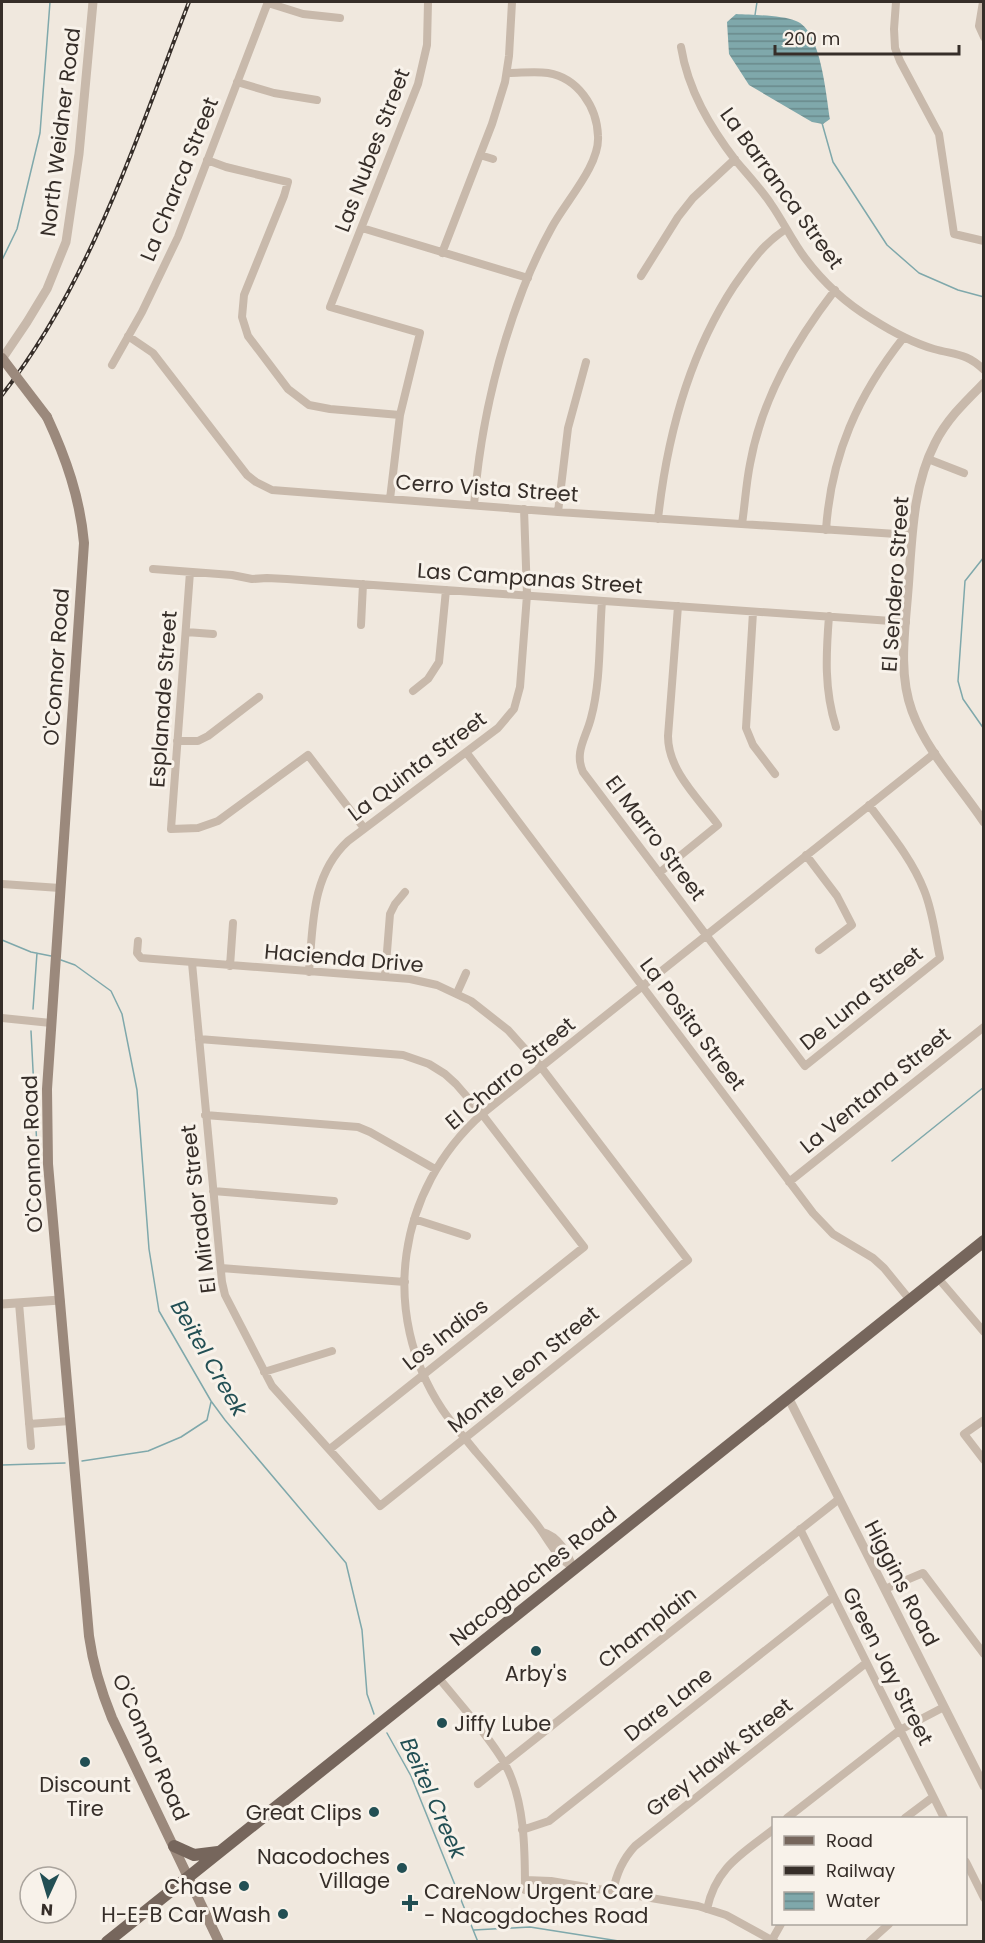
<svg xmlns="http://www.w3.org/2000/svg" width="985" height="1943" font-family="Poppins,sans-serif">
  <defs>
    <pattern id="water-rules" width="6" height="5" patternUnits="userSpaceOnUse" patternTransform="scale(1.5)"><rect width="6" height="5" fill="#7fa8ab"/><path d="M0 2.5h6" fill="none" stroke="#69898b"/></pattern>
  </defs>
  <rect width="100%" height="100%" fill="#f0e8de"/>
  <!-- water -->
  <path fill="url(#water-rules)" d="M 736,14 C 752,15 782,15 796,21 C 821,30 826,95 830,119 L 823,124 L 812,122 L 749,85 L 729,54 L 727,22 Z"/>
  <g fill="none" stroke-linecap="round" stroke-linejoin="round">
    <!-- stream -->
    <path stroke="#7fa8ab" stroke-width="1.5" d="M 755,15 L 757,2
      M 822,123 L 833,162 L 887,245 L 919,273 L 958,290 L 984,297
      M 2,260 L 17,229 L 40,133 L 50,2
      M 984,557 L 965,581 L 958,681 L 963,699 L 984,729
      M 2,940 L 31,952 L 51,956
      M 61,960 L 75,965 L 111,991 L 122,1014 L 137,1090 L 149,1249 L 159,1311 L 211,1401 L 225,1420 L 346,1563 L 362,1630 L 367,1694 L 374,1714
      M 33,1009 L 37,953
      M 31,1031 L 38,1167
      M 892,1161 L 984,1087
      M 82,1461 L 148,1451 L 181,1437 L 207,1420 L 211,1402
      M 2,1465 L 65,1463
      M 387,1733 L 411,1776 L 478,1942
      M 474,1930 L 530,1927 L 625,1942"/>
    <!-- minor -->
    <path stroke="#c8b9ab" stroke-width="8" d="M 896,2 L 894,29 L 895,48 L 900,61 L 939,134 L 954,234 L 984,241
      M 983,2 L 979,26 L 984,37
      M 268,3 L 303,14 L 340,18
      M 681,47 C 688,90 710,127 736,161 C 748,175 761,189 771,204 C 783,221 792,241 805,258 C 823,282 847,304 872,319 C 891,331 913,343 934,349 C 955,355 967,353 984,370
      M 237,82 L 274,93 L 317,100
      M 480,155 L 493,159
      M 207,160 L 226,167 L 288,182 L 284,196 L 244,295 L 242,317 L 248,336 L 288,389 L 309,405 L 330,409 L 400,415
      M 362,228 L 528,278
      M 442,253 L 492,124 L 505,82 L 509,56 L 512,2
      M 641,276 L 678,217 L 693,198 L 735,159
      M 128,336 L 153,353 L 247,475 L 256,482 L 272,490 L 558,512 L 912,535
      M 112,365 L 142,312 L 178,237 L 268,2
      M 928,459 L 964,473
      M 390,499 L 400,415 L 420,333 L 330,307 L 418,84 L 427,45 L 428,2
      M 474,505 C 480,430 496,359 523,289 C 531,268 541,247 552,227 C 566,201 600,165 598,136 C 597,107 578,78 548,73 C 535,71 521,73 507,73
      M 558,512 L 568,428 L 586,362
      M 658,519 C 667,436 688,356 734,286 C 750,263 763,244 786,229
      M 742,524 C 745,504 746,484 750,464 C 762,398 795,342 835,290
      M 826,530 C 831,455 858,395 904,337
      M 153,569 L 232,575 L 252,579 L 267,578 L 287,579 L 906,622
      M 190,572 L 171,829 L 198,828 L 218,821 L 308,755 L 364,828
      M 602,601 C 599,639 601,681 591,718 C 586,738 574,752 583,772 L 805,1066 L 940,958 C 935,935 933,912 924,890 C 912,859 889,832 869,805
      M 753,612 L 746,728 L 753,745 L 775,774
      M 829,616 C 826,654 824,690 836,727
      M 361,625 L 363,584
      M 186,632 L 213,634
      M 413,691 L 428,679 L 439,662 L 446,590
      M 177,741 L 198,741 L 208,736 L 259,697
      M 466,752 L 813,1213 L 833,1234 L 873,1258 L 884,1268 L 910,1300
      M 806,855 L 837,896 L 852,925 L 819,950
      M 659,873 L 718,825 C 699,799 668,771 668,736 L 678,606
      M 2,884 L 60,888
      M 138,941 L 137,953 L 141,958 L 410,979 L 437,985 L 471,1001 L 508,1030 L 541,1067 L 688,1260 L 380,1506 L 272,1386 L 225,1295 L 222,1282 L 192,963
      M 230,966 L 233,923
      M 309,972 C 313,925 311,875 348,841 L 498,728 L 514,709 L 520,687 L 527,595 L 524,509
      M 385,977 L 390,914 L 395,904 L 405,892
      M 457,993 L 466,973
      M 2,1018 L 51,1023
      M 199,1039 L 403,1055 L 429,1064 L 445,1074 L 456,1084 L 482,1114 L 584,1247 L 330,1449
      M 205,1115 L 358,1127 L 370,1132 L 435,1169
      M 789,1182 L 984,1027
      M 213,1191 L 334,1201
      M 414,1219 L 467,1236
      M 221,1268 L 405,1282
      M 938,1278 L 984,1332
      M 19,1303 L 31,1446
      M 264,1372 L 332,1351
      M 984,1420 L 964,1434 L 984,1460
      M 29,1424 L 70,1421
      M 800,1529 L 944,1818
      M 543,1532 C 558,1536 568,1553 573,1568
      M 574,1568 C 555,1557 548,1538 535,1522 C 516,1499 496,1475 476,1452 C 465,1438 452,1424 442,1409 C 379,1313 397,1190 482,1114 L 935,753
      M 885,1589 L 923,1573 L 984,1654
      M 438,1677 C 459,1703 489,1736 505,1764 C 525,1801 525,1850 525,1890
      M 478,1784 L 839,1499
      M 787,1818 L 900,1730 L 944,1707
      M 905,1818 L 933,1797
      M 522,1830 L 549,1821 L 833,1597
      M 966,1862 L 984,1898
      M 525,1880 L 551,1881 L 698,1906 L 726,1915 L 775,1942
      M 613,1892 C 616,1874 622,1860 635,1846 L 866,1663
      M 707,1909 C 716,1867 742,1854 774,1829
      M 772,1940 L 781,1924
      M 869,1942 L 889,1924"/>
    <!-- tertiary -->
    <path stroke="#c8b9ab" stroke-width="9" d="M 2,359 L 27,322 L 47,289 L 66,242 L 79,154 L 93,2
      M 984,383 C 965,402 947,419 935,443 C 912,488 912,540 908,590 C 905,630 898,673 912,711 C 927,752 960,786 984,822
      M 2,1304 L 60,1300
      M 788,1397 L 984,1786"/>
    <!-- secondary -->
    <path stroke="#9b897c" stroke-width="10" d="M 47,417 C 66,458 80,498 84,543 L 47,1089 L 48,1164 L 89,1636 C 93,1665 101,1691 112,1718 L 219,1942"/>
    <!-- primary -->
    <path stroke="#76665c" stroke-width="12" d="M 174,1846 L 194,1855 L 218,1852
      M 107,1942 L 984,1241"/>
    <defs>
      <path id="rail" d="M 2,395 C 92,280 137,136 189,2"/>
    </defs>
    <!-- rail casing -->
    <use href="#rail" stroke="#362e29" stroke-width="4"/>
    <!-- rail -->
    <use href="#rail" stroke="#f8f2ea" stroke-width="1.5" stroke-dasharray="4.5" stroke-linecap="butt"/>
    <!-- secondary-bridge -->
    <path stroke="#9b897c" stroke-width="10" d="M 2,358 L 47,417"/>
  </g>
  <!-- markers -->
  <g fill="#224f54" stroke="#f8f2ea" stroke-width="2">
    <circle cx="536" cy="1651" r="6"/>
    <circle cx="442" cy="1723" r="6"/>
    <circle cx="85" cy="1762" r="6"/>
    <circle cx="374" cy="1812" r="6"/>
    <circle cx="402" cy="1868" r="6"/>
    <circle cx="244" cy="1886" r="6"/>
    <path d="M407 1894h6v6h6v6h-6v6h-6v-6h-6v-6h6z"/>
    <circle cx="283" cy="1914" r="6"/>
  </g>
  <g text-anchor="middle" dominant-baseline="central" stroke-width="6" stroke-linejoin="round" paint-order="stroke">
    <!-- street labels -->
    <g font-size="21" fill="#362e29" stroke="#f8f2ea">
      <text transform="translate(60 132) rotate(-83)">North Weidner Road</text>
      <text transform="translate(372 150) rotate(-69)">Las Nubes Street</text>
      <text transform="translate(179 179) rotate(-68)">La Charca Street</text>
      <text transform="translate(782 188) rotate(54)">La Barranca Street</text>
      <text transform="translate(487 488) rotate(4)">Cerro Vista Street</text>
      <text transform="translate(530 578) rotate(4)">Las Campanas Street</text>
      <text transform="translate(895 584) rotate(-86)">El Sendero Street</text>
      <text transform="translate(56 667) rotate(-86)">O'Connor Road</text>
      <text transform="translate(163 699) rotate(-86)">Esplanade Street</text>
      <text transform="translate(417 766) rotate(-37)">La Quinta Street</text>
      <text transform="translate(656 838) rotate(53)">El Marro Street</text>
      <text transform="translate(344 958) rotate(5)">Hacienda Drive</text>
      <text transform="translate(861 998) rotate(-39)">De Luna Street</text>
      <text transform="translate(693 1024) rotate(53)">La Posita Street</text>
      <text transform="translate(510 1073) rotate(-40)">El Charro Street</text>
      <text transform="translate(875 1090) rotate(-39)">La Ventana Street</text>
      <text transform="translate(32 1154) rotate(-92)">O'Connor Road</text>
      <text transform="translate(198 1209) rotate(-97)">El Mirador Street</text>
      <text transform="translate(445 1334) rotate(-38)">Los Indios</text>
      <text transform="translate(523 1369) rotate(-39)">Monte Leon Street</text>
      <text transform="translate(533 1576) rotate(-39)">Nacogdoches Road</text>
      <text transform="translate(902 1583) rotate(63)">Higgins Road</text>
      <text transform="translate(647 1627) rotate(-38)">Champlain</text>
      <text transform="translate(888 1666) rotate(63)">Green Jay Street</text>
      <text transform="translate(668 1704) rotate(-38)">Dare Lane</text>
      <text transform="translate(151 1747) rotate(66)">O'Connor Road</text>
      <text transform="translate(719 1757) rotate(-38)">Grey Hawk Street</text>
    </g>
    <!-- poi labels -->
    <g font-size="21" fill="#362e29" stroke="#f8f2ea" text-anchor="end">
      <text x="536" y="1673" text-anchor="middle">Arby's</text>
      <text x="454" y="1723" text-anchor="start">Jiffy Lube</text>
      <text x="85" y="1784" text-anchor="middle">Discount<tspan x="85" dy="24">Tire</tspan></text>
      <text x="362" y="1812">Great Clips</text>
      <text x="390" y="1856">Nacodoches<tspan x="390" dy="24">Village</tspan></text>
      <text x="232" y="1886">Chase</text>
      <text x="424" y="1891" text-anchor="start">CareNow Urgent Care<tspan x="424" dy="24">- Nacogdoches Road</tspan></text>
      <text x="271" y="1914">H-E-B Car Wash</text>
    </g>
    <!-- water labels -->
    <g font-size="22" font-style="italic" fill="#224f54" stroke="#f8f2ea">
      <text transform="translate(209 1358) rotate(60)">Beitel Creek</text>
      <text transform="translate(433 1798) rotate(66)">Beitel Creek</text>
    </g>
  </g>
  <!-- border -->
  <rect width="985" height="1943" fill="none" stroke="#362e29" stroke-width="6"/>
  <!-- legend -->
  <rect x="772" y="1817" width="195" height="108" fill="#f8f2ea" stroke="#aaa49d" stroke-width="1.5"/>
  <rect x="784" y="1836" width="30" height="9" fill="#76665c" stroke="#aaa49d" stroke-width="1.5"/>
  <text x="826" y="1847" font-size="18" fill="#362e29">Road</text>
  <rect x="784" y="1866" width="30" height="9" fill="#362e29" stroke="#aaa49d" stroke-width="1.5"/>
  <text x="826" y="1877" font-size="18" fill="#362e29">Railway</text>
  <rect x="784" y="1892" width="30" height="18" fill="url(#water-rules)" stroke="#aaa49d" stroke-width="1.5"/>
  <text x="826" y="1907" font-size="18" fill="#362e29">Water</text>
  <!-- north arrow -->
  <g transform="translate(48 1895) rotate(184)"><circle r="28" fill="#f8f2ea" stroke="#aaa49d" stroke-width="1.5"/>
  <path d="M0-4.5L10 22L0 15L-10 22Z" fill="#224f54"/>
  <text y="-9" font-size="16" font-weight="bold" text-anchor="middle" fill="#362e29">N</text>
  </g>
  <!-- scale -->
  <path d="M775 45v9h184v-9" fill="none" stroke="#362e29" stroke-width="3"/>
  <text x="784" y="45" font-size="18" fill="#362e29" stroke="#f8f2ea" stroke-width="4.5" paint-order="stroke">200 m</text>
</svg>
